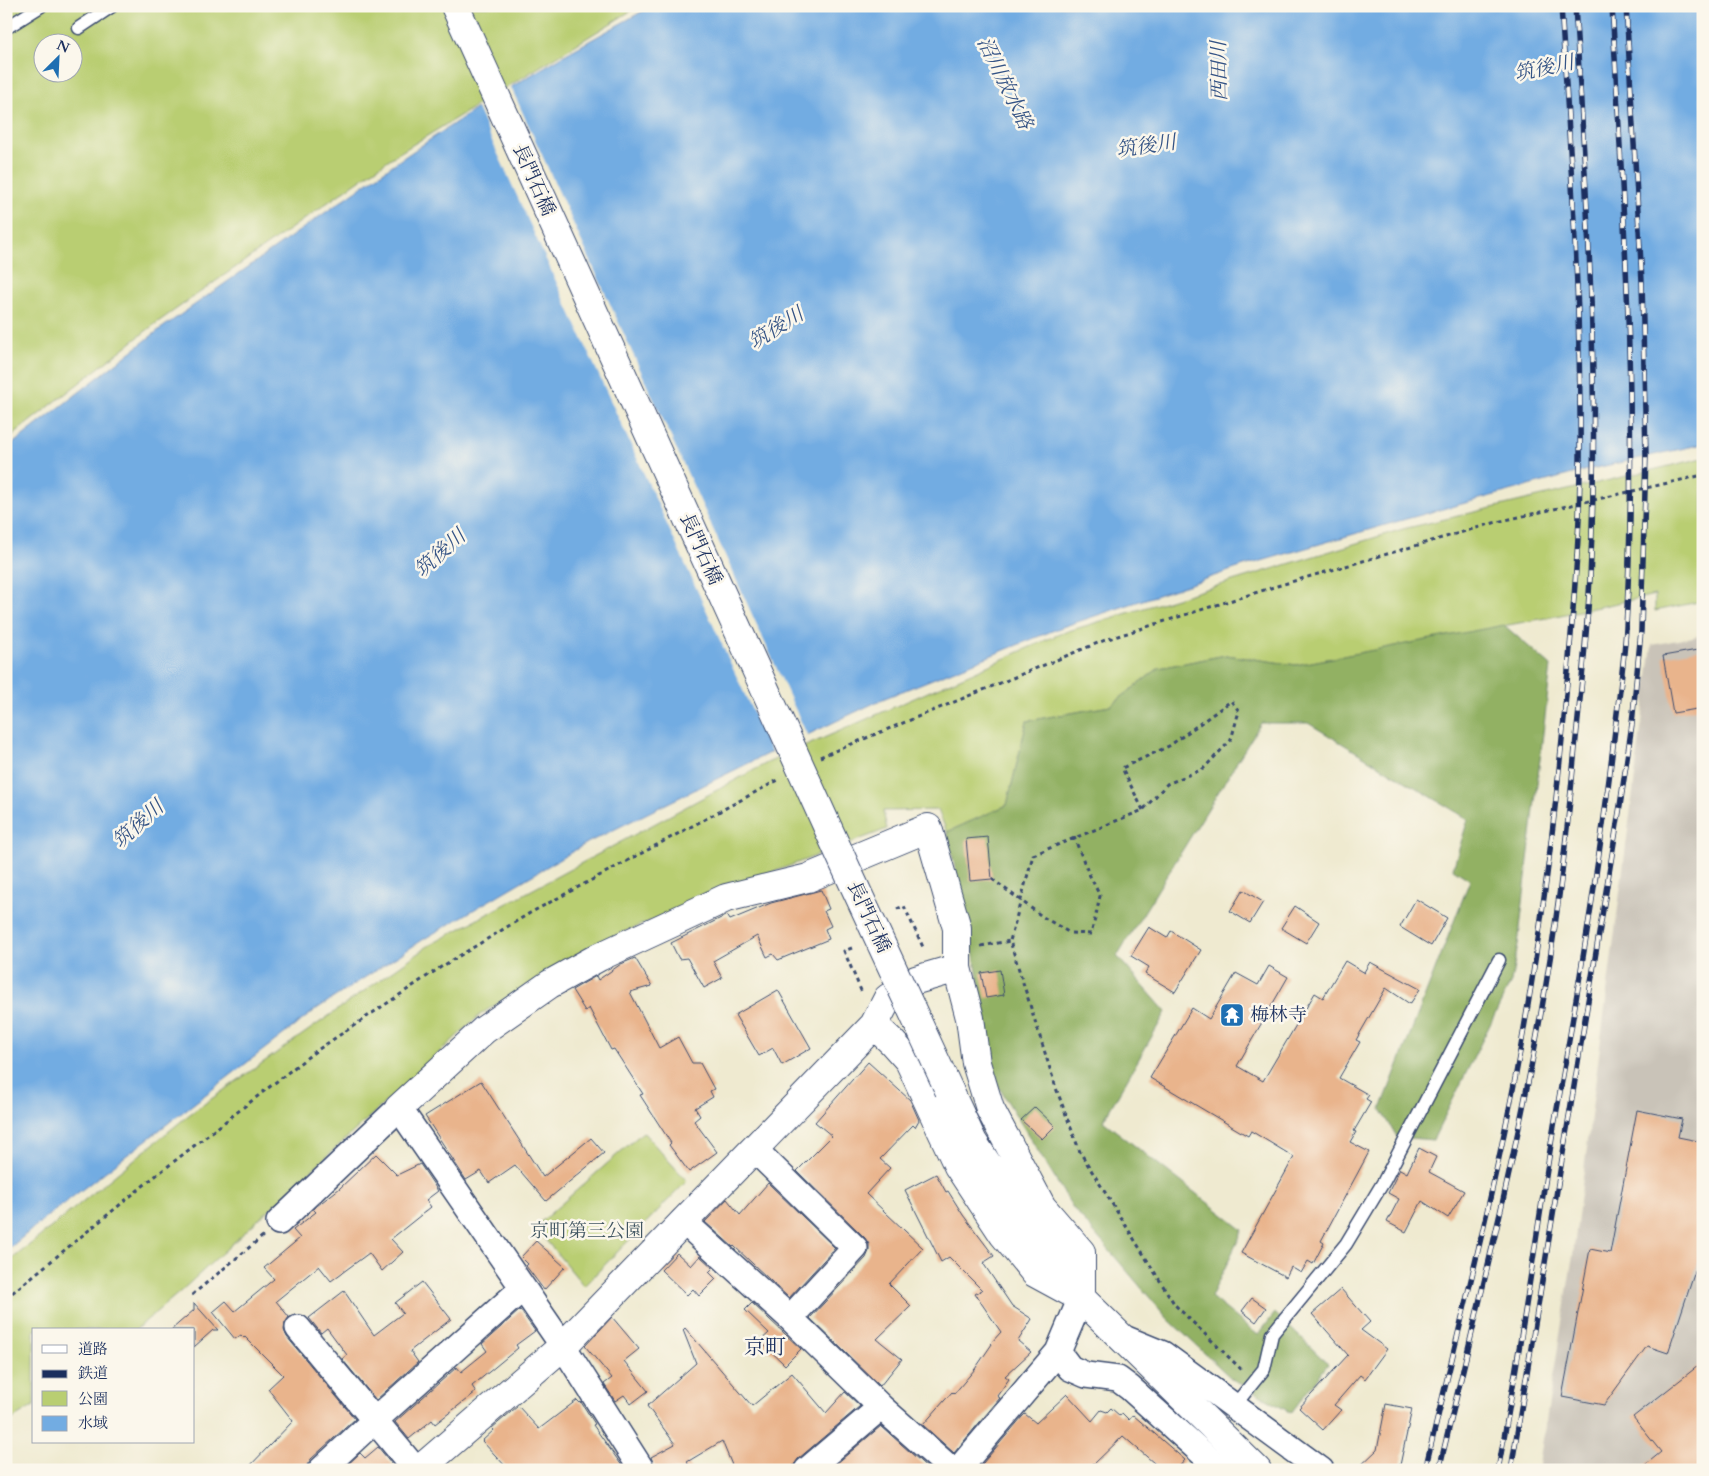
<svg xmlns="http://www.w3.org/2000/svg" width="1709" height="1476" font-family="Cardo,'Noto Serif JP',serif">
  <rect width="100%" height="100%" fill="#fbf7ec"/>
  <filter id="ink" filterUnits="userSpaceOnUse"><feTurbulence type="fractalNoise" baseFrequency=".02" numOctaves="2"/><feDisplacementMap in="SourceGraphic" scale="10" xChannelSelector="R" yChannelSelector="G"/><feConvolveMatrix kernelMatrix="1 2 1 2 8 2 1 2 1" color-interpolation-filters="sRGB"/></filter>
  <filter id="wash" filterUnits="userSpaceOnUse"><feTurbulence type="fractalNoise" baseFrequency=".0096" numOctaves="4" result="noise"/><feDisplacementMap in="SourceGraphic" scale="20" xChannelSelector="R" yChannelSelector="G"/><feGaussianBlur stdDeviation="1.12" result="paint"/><feColorMatrix in="noise" values="0 0 0 0 0 0 0 0 0 0 0 0 0 0 0 0 0 1.4 0 .05"/><feComposite in="paint" operator="in"/></filter>
  <g filter="url(#wash)">
    <rect width="100%" height="100%" fill="#efead0"/>
    <!-- industrial -->
    <path fill="#c9c3b8" d="M 1703,635 L 1703,1470 L 1538,1470 L 1573,1255 L 1652,645 Z"/>
    <!-- green -->
    <path fill="#b9ce72" stroke="#6a7e68" fill-rule="evenodd" d="M 6,6 L 639,6 L 391,158 L 155,324 L 6,440 ZM 42,42 L 72,42 L 72,72 L 42,72 Z
      M 1703,458 L 1703,601 L 1655,611 L 1655,595 L 1551,617 L 1296,665 L 1226,655 L 1159,668 L 1110,706 L 1027,721 L 1007,805 L 947,832 L 938,810 L 883,811 L 887,829 L 723,891 L 590,946 L 481,1014 L 181,1291 L 135,1330 L 34,1330 L 34,1406 L 6,1423 L 6,1264 L 190,1114 L 428,946 L 767,763 L 1062,633 L 1403,529 Z
      M 643,1132 L 687,1181 L 584,1286 L 535,1227 Z"/>
    <!-- forest -->
    <path fill="#92b164" stroke="#567061" d="M 1504,625 L 1551,666 L 1518,945 L 1511,982 L 1433,1140 L 1397,1137 L 1381,1109 L 1470,880 L 1453,869 L 1468,819 L 1308,723 L 1261,723 L 1117,956 L 1166,1012 L 1103,1121 L 1243,1230 L 1211,1297 L 1258,1335 L 1275,1313 L 1328,1364 L 1291,1413 L 1232,1379 L 1168,1319 L 1073,1208 L 998,1086 L 971,939 L 947,832 L 1007,805 L 1027,721 L 1110,706 L 1159,668 L 1226,655 L 1296,665 Z"/>
    <!-- water -->
    <path fill="#72ace2" stroke="#466ea0" d="M 652,6 L 1703,6 L 1703,444 L 1591,469 L 1406,519 L 1244,566 L 1062,627 L 885,698 L 765,755 L 587,843 L 424,939 L 318,1008 L 49,1215 L 6,1251 L 6,449 L 159,330 L 394,164 L 486,102 L 566,54 Z"/>
    <!-- pier -->
    <path fill="#efead0" d="M 510,85 L 808,737 L 772,754 L 476,106 Z"/>
    <g id="blocks">
      <!-- building -->
      <path fill="#e9b48c" d="M 1703,649 L 1703,708 L 1673,713 L 1663,656 Z
        M 988,837 L 992,879 L 970,881 L 966,839 Z
        M 821,890 L 829,909 L 824,911 L 831,926 L 825,929 L 829,939 L 778,960 L 773,954 L 767,957 L 757,936 L 713,961 L 722,978 L 704,988 L 687,958 L 679,959 L 671,943 L 727,915 L 730,920 L 771,903 Z
        M 1243,890 L 1263,902 L 1250,923 L 1230,911 Z
        M 1416,899 L 1447,918 L 1431,946 L 1400,927 Z
        M 1295,906 L 1319,922 L 1306,943 L 1281,928 Z
        M 1149,927 L 1167,938 L 1171,931 L 1201,950 L 1175,992 L 1145,974 L 1149,967 L 1131,956 Z
        M 635,958 L 652,986 L 630,992 L 659,1048 L 678,1037 L 692,1063 L 700,1063 L 714,1089 L 710,1091 L 713,1097 L 695,1108 L 700,1116 L 694,1121 L 717,1152 L 689,1172 L 669,1145 L 671,1143 L 640,1095 L 643,1094 L 614,1049 L 611,1050 L 589,1008 L 585,1011 L 572,990 L 596,976 L 598,980 L 621,964 Z
        M 1345,961 L 1365,973 L 1364,972 L 1370,962 L 1420,989 L 1410,1004 L 1386,988 L 1356,1040 L 1360,1042 L 1339,1078 L 1369,1095 L 1366,1099 L 1371,1102 L 1354,1131 L 1356,1132 L 1350,1142 L 1369,1152 L 1321,1241 L 1324,1243 L 1313,1264 L 1308,1261 L 1301,1273 L 1291,1267 L 1286,1277 L 1241,1253 L 1294,1157 L 1251,1131 L 1248,1136 L 1150,1078 L 1192,1008 L 1209,1019 L 1236,973 L 1258,985 L 1269,966 L 1288,977 L 1237,1066 L 1263,1081 L 1315,993 L 1323,998 Z
        M 1000,970 L 1004,995 L 986,998 L 981,973 Z
        M 778,990 L 811,1048 L 782,1065 L 773,1048 L 759,1056 L 735,1015 Z
        M 868,1062 L 910,1100 L 919,1120 L 915,1127 L 913,1125 L 880,1159 L 890,1168 L 866,1194 L 923,1248 L 889,1284 L 911,1306 L 877,1339 L 902,1359 L 880,1386 L 810,1318 L 866,1258 L 869,1251 L 869,1244 L 865,1238 L 797,1171 L 832,1136 L 815,1122 Z
        M 481,1081 L 543,1177 L 591,1138 L 604,1153 L 546,1201 L 515,1165 L 489,1183 L 481,1171 L 466,1180 L 425,1116 Z
        M 1035,1107 L 1055,1126 L 1042,1139 L 1021,1120 Z
        M 1637,1110 L 1682,1119 L 1678,1137 L 1703,1142 L 1703,1247 L 1668,1353 L 1647,1346 L 1604,1405 L 1562,1397 L 1590,1249 L 1610,1253 Z
        M 1419,1148 L 1436,1157 L 1429,1172 L 1464,1191 L 1448,1218 L 1422,1201 L 1406,1232 L 1387,1222 L 1399,1199 L 1388,1193 L 1400,1169 L 1407,1173 Z
        M 376,1154 L 397,1175 L 420,1164 L 438,1191 L 426,1200 L 431,1207 L 391,1239 L 403,1252 L 382,1271 L 369,1253 L 331,1281 L 319,1266 L 276,1301 L 289,1317 L 285,1323 L 284,1330 L 287,1337 L 355,1419 L 311,1459 L 307,1465 L 307,1470 L 246,1470 L 293,1421 L 268,1389 L 283,1375 L 245,1337 L 244,1338 L 241,1335 L 235,1339 L 213,1312 L 226,1301 L 235,1311 L 274,1279 L 264,1268 L 300,1238 L 293,1230 L 316,1212 L 313,1209 L 340,1188 Z
        M 936,1174 L 946,1192 L 948,1191 L 963,1215 L 994,1256 L 983,1263 L 1012,1306 L 1032,1319 L 1018,1341 L 1031,1352 L 1005,1376 L 1009,1379 L 997,1396 L 1000,1398 L 954,1453 L 923,1425 L 952,1392 L 954,1394 L 975,1369 L 992,1344 L 991,1343 L 1001,1332 L 975,1294 L 982,1290 L 949,1257 L 941,1262 L 905,1190 Z
        M 768,1183 L 835,1248 L 789,1298 L 734,1246 L 733,1247 L 705,1222 L 727,1199 L 740,1215 Z
        M 536,1241 L 565,1267 L 544,1290 L 526,1266 L 528,1264 L 521,1257 Z
        M 677,1253 L 691,1266 L 700,1256 L 713,1268 L 709,1272 L 716,1279 L 699,1296 L 693,1289 L 687,1295 L 661,1270 Z
        M 422,1282 L 451,1319 L 410,1351 L 418,1362 L 376,1400 L 342,1359 L 347,1355 L 327,1328 L 321,1333 L 309,1318 L 344,1291 L 374,1335 L 403,1313 L 395,1303 Z
        M 1341,1289 L 1370,1322 L 1361,1330 L 1387,1349 L 1365,1379 L 1360,1375 L 1334,1405 L 1341,1410 L 1323,1430 L 1299,1408 L 1348,1355 L 1312,1314 Z
        M 1252,1298 L 1266,1308 L 1256,1322 L 1242,1311 Z
        M 194,1303 L 218,1330 L 213,1330 L 194,1347 L 194,1330 L 171,1330 L 194,1310 Z
        M 752,1303 L 801,1349 L 785,1365 L 760,1341 L 769,1333 L 745,1310 Z
        M 520,1310 L 535,1331 L 516,1345 L 518,1348 L 472,1386 L 476,1392 L 435,1424 L 432,1420 L 409,1439 L 395,1422 L 457,1367 L 461,1372 L 487,1351 L 482,1344 Z
        M 612,1317 L 639,1349 L 624,1361 L 648,1391 L 631,1404 L 624,1395 L 615,1401 L 604,1384 L 612,1378 L 585,1346 Z
        M 685,1328 L 752,1406 L 792,1373 L 826,1413 L 845,1392 L 860,1406 L 798,1459 L 794,1465 L 793,1470 L 734,1470 L 722,1441 L 687,1462 L 691,1470 L 656,1470 L 651,1457 L 675,1444 L 647,1406 L 696,1363 L 683,1330 Z
        M 1703,1362 L 1703,1470 L 1639,1470 L 1661,1452 L 1633,1417 Z
        M 1067,1394 L 1092,1421 L 1101,1410 L 1107,1412 L 1111,1408 L 1120,1416 L 1122,1413 L 1129,1420 L 1133,1415 L 1185,1460 L 1176,1470 L 1162,1470 L 1123,1436 L 1094,1464 L 1093,1463 L 1085,1470 L 977,1470 L 1022,1417 L 1025,1414 L 1036,1423 Z
        M 577,1400 L 580,1403 L 581,1402 L 595,1424 L 593,1425 L 625,1470 L 509,1470 L 482,1441 L 494,1430 L 492,1428 L 518,1406 L 539,1429 Z
        M 1386,1404 L 1412,1409 L 1399,1470 L 1356,1470 L 1377,1450 Z
        M 881,1426 L 930,1470 L 829,1470 Z
        M 378,1447 L 397,1470 L 342,1470 L 360,1453 L 365,1458 Z"/>
    </g>
  </g>
  <g filter="url(#ink)">
    <use href="#blocks" fill-opacity="0" stroke="#3b4b6f" stroke-width="1"/>
    <g fill="none" stroke-linecap="round" stroke-linejoin="round">
      <defs>
        <path id="lane" d="M 6,28 L 41,6
          M 79,28 L 112,6
          M 1234,1406 L 1264,1369 L 1272,1334 L 1346,1244 L 1384,1181 L 1499,960"/>
        <path id="street" d="M 754,1149 L 855,1248 L 790,1318
          M 683,1221 L 790,1318 L 881,1407 L 952,1470
          M 279,1222 L 399,1108 L 563,1346 L 642,1470
          M 298,1328 L 416,1470
          M 1124,1338 L 1163,1354 L 1321,1470
          M 1058,1352 L 1070,1368 L 1086,1375 L 1118,1379 L 1130,1388 L 1221,1470
          M 321,1470 L 375,1420 L 523,1288
          M 807,1470 L 881,1407
          M 958,1470 L 1058,1352 L 1081,1298"/>
        <path id="secondary" d="M 874,1025 L 891,1041 L 909,1061 L 958,1166 L 1003,1234 L 1035,1273 L 1081,1298 L 1081,1252 L 1042,1207 L 990,1109 L 976,1063 L 970,1018 L 957,968
          M 949,1090 L 973,1142 L 1041,1246 L 1081,1298 L 1257,1470
          M 399,1108 L 484,1030 L 550,984 L 599,957 L 726,898 L 808,878 L 928,828 L 957,928 L 957,968 L 916,980 L 888,998 L 874,1025 L 563,1346 L 419,1470"/>
      </defs>
      <!-- lane casing -->
      <use href="#lane" stroke="#3b4b6f" stroke-width="15"/>
      <!-- street casing -->
      <use href="#street" stroke="#3b4b6f" stroke-width="28"/>
      <!-- secondary casing -->
      <use href="#secondary" stroke="#3b4b6f" stroke-width="30"/>
      <!-- path -->
      <path stroke="#3b4b6f" stroke-width="3" stroke-dasharray="4 4" stroke-linecap="butt" d="M 820,757 L 1105,640 L 1277,586 L 1497,522 L 1703,475
        M 1143,810 L 1122,768 L 1169,746 L 1231,701 L 1239,711 L 1231,740 L 1203,769 L 1167,784 L 1143,810 L 1033,855 L 1010,941 L 1056,1088 L 1080,1152 L 1175,1305 L 1243,1371
        M 992,879 L 1043,917 L 1070,933 L 1091,934 L 1096,915 L 1100,896 L 1088,872 L 1074,837
        M 897,909 L 904,906 L 923,947
        M 981,946 L 1010,941
        M 852,948 L 844,951 L 862,993
        M 192,1295 L 263,1236
        M 6,1298 L 149,1181 L 313,1053 L 441,967 L 530,913 L 780,779"/>
      <!-- lane -->
      <use href="#lane" stroke="#fff" stroke-width="12"/>
      <!-- street -->
      <use href="#street" stroke="#fff" stroke-width="25"/>
      <!-- secondary -->
      <use href="#secondary" stroke="#fff" stroke-width="28"/>
      <defs>
        <path id="rail" d="M 1425,1470 C 1456,1340 1490,1210 1515,1079 C 1541,940 1558,800 1569,659 C 1573,612 1577,565 1579,518 C 1584,347 1572,177 1561,6
          M 1439,1470 C 1475,1318 1514,1167 1541,1013 C 1557,925 1567,837 1575,748 C 1581,691 1587,635 1590,578 C 1600,387 1587,196 1575,6
          M 1498,1470 C 1520,1356 1535,1241 1554,1126 C 1577,997 1599,868 1614,738 C 1618,702 1624,665 1626,628 C 1638,420 1624,213 1612,6
          M 1511,1470 L 1620,806 L 1632,724 L 1641,631 L 1646,455 L 1642,281 L 1626,6"/>
      </defs>
      <!-- rail casing -->
      <use href="#rail" stroke="#1b2f5e" stroke-width="5.5"/>
      <!-- rail -->
      <use href="#rail" stroke="#fbf7ec" stroke-width="4" stroke-dasharray="11" stroke-linecap="butt"/>
      <defs>
        <path id="secondary-bridge" d="M 455,6 L 847,870 L 949,1090"/>
      </defs>
      <!-- secondary-bridge casing -->
      <use href="#secondary-bridge" stroke="#3b4b6f" stroke-width="30" stroke-linecap="butt"/>
      <!-- secondary-bridge -->
      <use href="#secondary-bridge" stroke="#fff" stroke-width="28"/>
    </g>
  </g>
  <!-- icons -->
  <defs>
    <symbol id="temple-square" viewBox="-11 -11 22 22"><rect x="-9" y="-9" width="18" height="18" rx="4" fill="#1f6fb2" stroke="#fbf7ec"/><path d="M0-6L5-2H3V0L6.5 2.5H4V6H1.5V3h-3V6H-4V2.5H-6.5L-3 0V-2H-5Z" fill="#fff"/></symbol>
  </defs>
  <g fill-rule="evenodd">
    <use href="#temple-square" x="1218" y="1001" width="28" height="28"/>
  </g>
  <g text-anchor="middle" dominant-baseline="central" stroke-width="5" stroke-linejoin="round" paint-order="stroke">
    <!-- street labels -->
    <g font-size="19" fill="#1b2f5e" stroke="#fbf7ec">
      <text transform="translate(534 180) rotate(66)">長門石橋</text>
      <text transform="translate(701 549) rotate(66)">長門石橋</text>
      <text transform="translate(869 917) rotate(65)">長門石橋</text>
    </g>
    <!-- poi labels -->
    <g font-size="19" fill="#1b2f5e" stroke="#fbf7ec" text-anchor="start">
      <text x="1250" y="1015">梅林寺</text>
    </g>
    <!-- park labels -->
    <g font-size="19" fill="#425763" stroke="#fbf7ec">
      <text x="587" y="1231">京町第三公園</text>
    </g>
    <!-- water labels -->
    <g font-size="20" font-style="italic" fill="#355486" stroke="#fbf7ec">
      <text transform="translate(1544 68) rotate(-12)">筑後川</text>
      <text transform="translate(1219 71) rotate(-91)">西田川</text>
      <text transform="translate(1005 83) rotate(64)">沼川放水路</text>
      <text transform="translate(1146 146) rotate(-8)">筑後川</text>
      <text transform="translate(776 328) rotate(-32)">筑後川</text>
      <text transform="translate(440 553) rotate(-42)">筑後川</text>
      <text transform="translate(138 824) rotate(-42)">筑後川</text>
    </g>
    <!-- quarter labels -->
    <g font-size="21" fill="#1b2f5e" stroke="#fbf7ec">
      <text x="765" y="1347">京町</text>
    </g>
  </g>
  <!-- margin -->
  <rect width="1709" height="1476" fill="none" stroke="#fbf7ec" stroke-width="25"/>
  <!-- legend -->
  <rect x="32" y="1328" width="162" height="115" fill="#fbf7ec" stroke="#a1a7b3"/>
  <rect x="42" y="1345" width="25" height="8" fill="#ffffff" stroke="#a1a7b3"/>
  <text x="78" y="1354" font-size="15" fill="#1b2f5e">道路</text>
  <rect x="42" y="1370" width="25" height="8" fill="#1b2f5e" stroke="#a1a7b3"/>
  <text x="78" y="1378" font-size="15" fill="#1b2f5e">鉄道</text>
  <rect x="42" y="1391" width="25" height="15" fill="#b9ce72" stroke="#a1a7b3"/>
  <text x="78" y="1404" font-size="15" fill="#1b2f5e">公園</text>
  <rect x="42" y="1416" width="25" height="15" fill="#72ace2" stroke="#a1a7b3"/>
  <text x="78" y="1428" font-size="15" fill="#1b2f5e">水域</text>
  <!-- north arrow -->
  <g transform="translate(58 58) rotate(24)"><circle r="24" fill="#fbf7ec" stroke="#a1a7b3"/>
  <path d="M0-4L9 19L0 12L-9 19Z" fill="#1f6fb2"/>
  <text y="-8" font-size="14" font-weight="bold" text-anchor="middle" fill="#1b2f5e">N</text>
  </g>
</svg>
